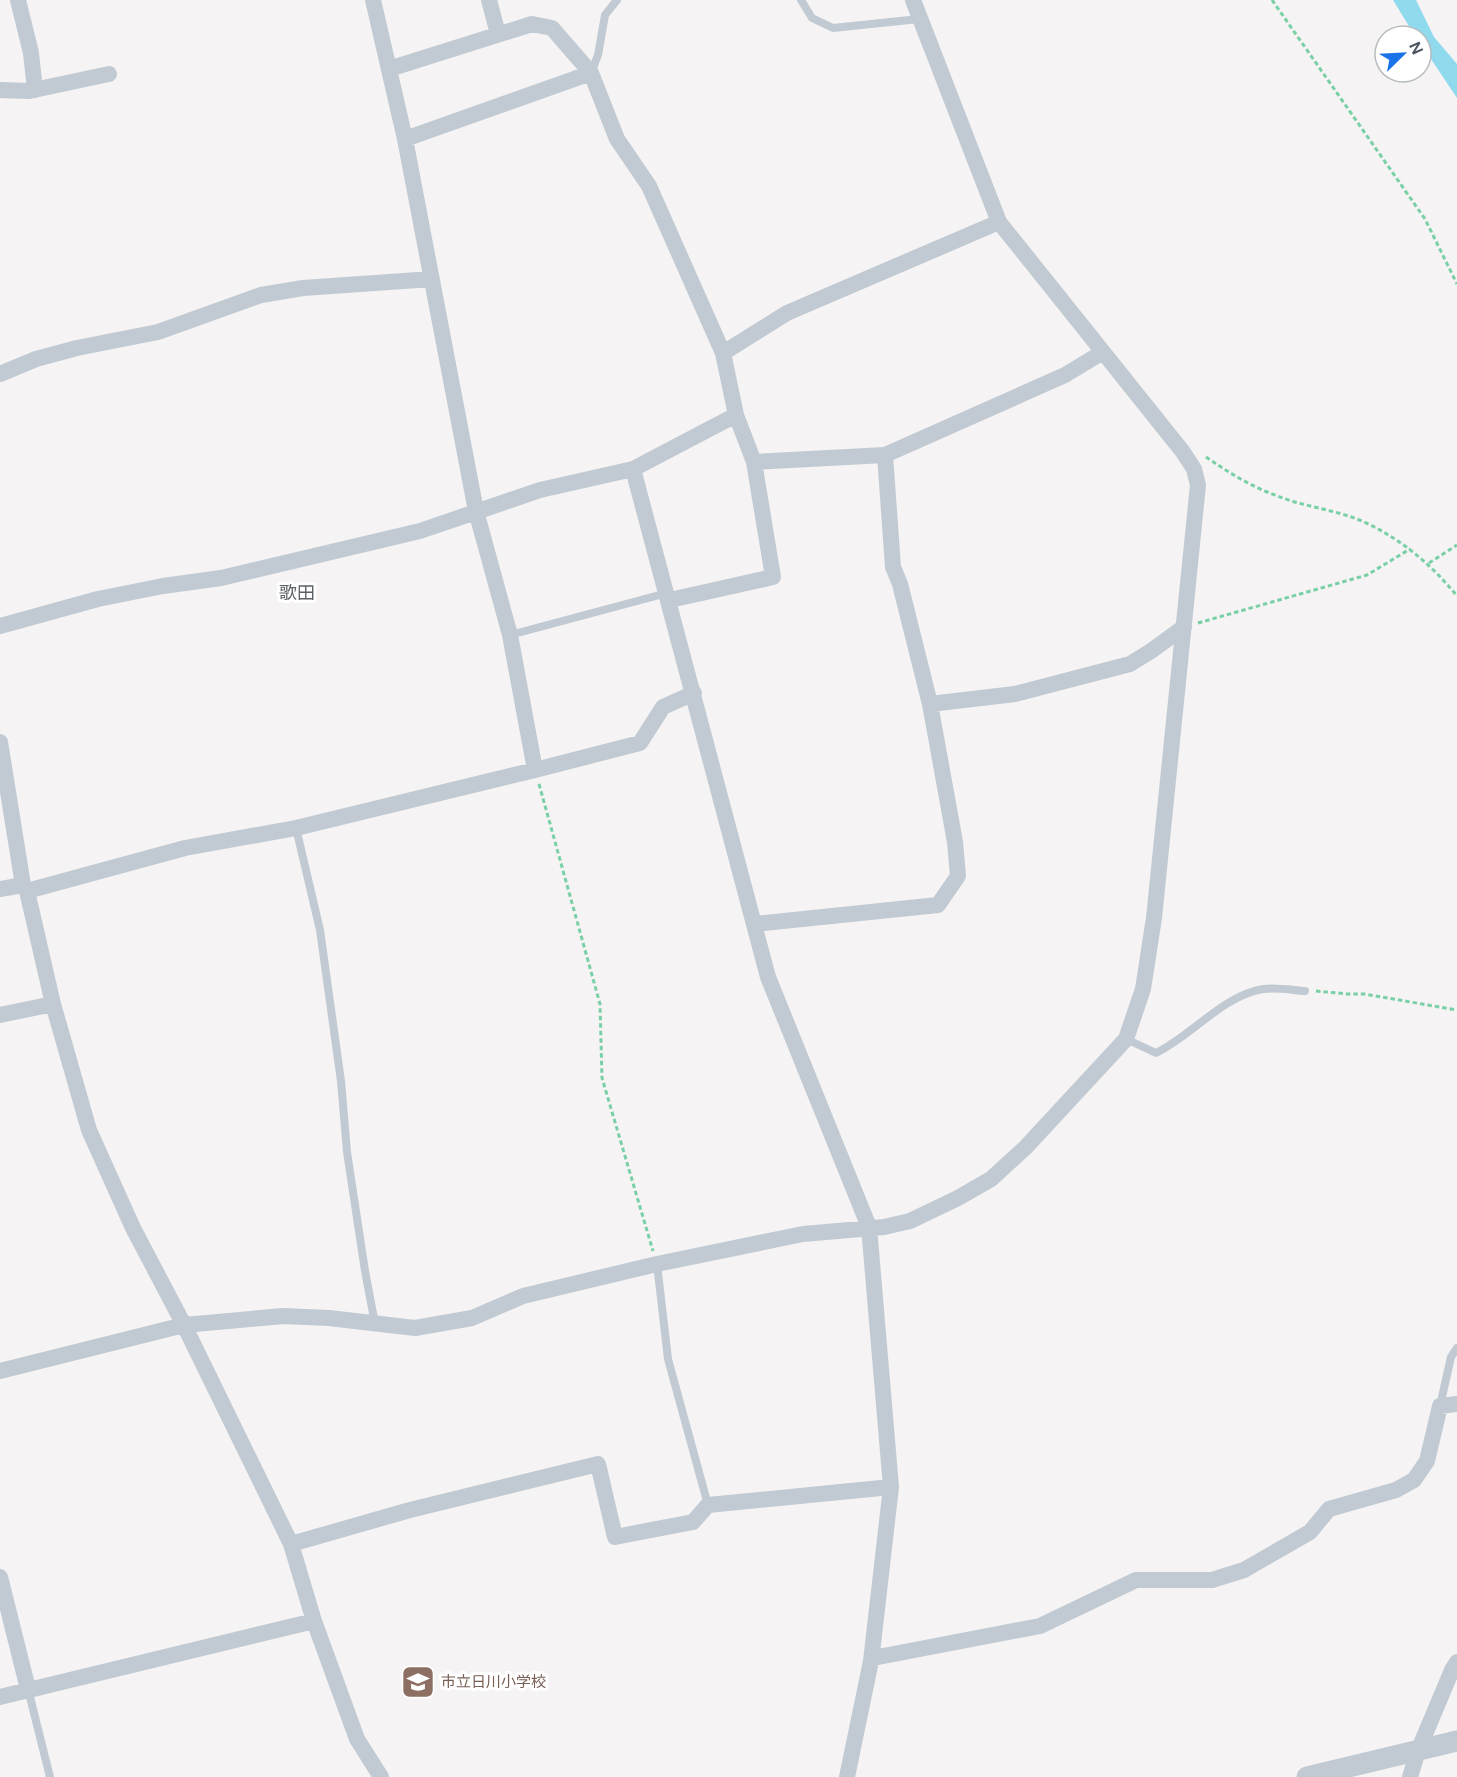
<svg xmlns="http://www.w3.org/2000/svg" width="1457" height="1777" font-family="'DM Sans','Noto Sans JP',sans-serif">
  <rect width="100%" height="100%" fill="#f5f3f3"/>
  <!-- water -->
  <path fill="#90daee" d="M 1393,0 L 1416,0 L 1434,37 L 1457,64 L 1457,98 L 1421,44 L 1421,36 L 1415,36 Z"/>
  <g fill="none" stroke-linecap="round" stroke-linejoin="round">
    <!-- path -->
    <path stroke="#7ad0a6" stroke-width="3" stroke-dasharray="4.5 3" stroke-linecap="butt" d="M 1272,0 L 1425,219 L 1457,284
      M 1206,457 C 1228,472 1250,486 1275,495 C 1303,507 1335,509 1364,522 C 1401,539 1431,564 1457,596
      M 1429,563 L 1457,545
      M 1198,623 L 1367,575 L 1410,549
      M 539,784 L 600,1004 L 602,1078 L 653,1251
      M 1316,991 L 1348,994 L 1364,994 L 1457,1010"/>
    <!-- service -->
    <path stroke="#c1cad2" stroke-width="8" d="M 801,0 L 812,18 L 833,28 L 919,19
      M 591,73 L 598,55 L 605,15 L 617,0
      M 510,635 L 667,593
      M 296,828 L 320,930 L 341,1081 L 347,1152 L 365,1271 L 375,1324
      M 1126,1039 L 1156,1053 C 1193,1035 1222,996 1263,989 C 1276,987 1292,990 1305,991
      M 657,1264 L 668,1359 L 708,1505
      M 1440,1406 L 1451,1357 L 1457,1348
      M 28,1689 L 50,1777"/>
    <!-- minor -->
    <path stroke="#c1cad2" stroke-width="16" d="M 18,0 L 31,53 L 35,90
      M 373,0 L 405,139 L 476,511 L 510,635 L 535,770
      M 489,0 L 498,34
      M 389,69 L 532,24 L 552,28 L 591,73 L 617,139 L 649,186 L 723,353
      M 0,90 L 29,91 L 109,74
      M 405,139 L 591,73
      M 0,374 L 36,359 L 77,348 L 158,332 L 261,295 L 303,288 L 432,279
      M 754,462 L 885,455 L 1065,375 L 1103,352
      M 633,469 L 768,977 L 869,1227 L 891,1487 L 871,1661 L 847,1777
      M 670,600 L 773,577 L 754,462 L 736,415 L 723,353 L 787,313 L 999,222
      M 0,626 L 98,599 L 163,586 L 221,578 L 420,531 L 540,490 L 633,469 L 736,415
      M 930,704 L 1015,694 L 1130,664 L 1151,651 L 1184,627
      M 0,742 L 23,885 L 27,891 L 185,848 L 296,828 L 535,770 L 640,743 L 663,707 L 694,693
      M 0,889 L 23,885
      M 27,891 L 53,1004 L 89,1130 L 133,1228 L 184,1325 L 291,1544 L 314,1621 L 357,1739 L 381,1777
      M 754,924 L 938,905 L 958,876 L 955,842 L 930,704 L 900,584 L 893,567 L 885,455
      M 0,1015 L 53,1004
      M 0,1371 L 184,1325 L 283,1316 L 329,1318 L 415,1328 L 472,1318 L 523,1296 L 657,1264 L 803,1234 L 884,1227 L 910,1221 L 958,1198 L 991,1179 L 1025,1148 L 1126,1039 L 1143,989 L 1154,918 L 1198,485 L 1194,469 L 1183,452 L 999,222 L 913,0
      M 291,1544 L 410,1510 L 598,1464 L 615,1537 L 693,1522 L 708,1505 L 891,1487
      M 0,1577 L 28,1689
      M 871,1661 L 873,1658 L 1040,1626 L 1136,1580 L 1212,1580 L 1244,1570 L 1310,1532 L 1329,1509 L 1396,1490 L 1414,1480 L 1427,1461 L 1440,1406 L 1457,1404
      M 0,1697 L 314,1621
      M 1410,1777 L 1418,1751 L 1452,1670 L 1457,1662"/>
    <!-- tertiary -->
    <path stroke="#c1cad2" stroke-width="21" d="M 1307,1777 L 1457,1741"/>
  </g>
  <!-- icons -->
  <defs>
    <symbol id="school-square" viewBox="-11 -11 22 22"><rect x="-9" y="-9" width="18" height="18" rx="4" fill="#8d6e63" stroke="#fff"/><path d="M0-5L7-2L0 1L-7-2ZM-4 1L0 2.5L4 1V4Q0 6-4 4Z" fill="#fff"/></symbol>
  </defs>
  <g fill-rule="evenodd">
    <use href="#school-square" x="399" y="1663" width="38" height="38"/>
  </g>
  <g text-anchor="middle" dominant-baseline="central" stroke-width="6" stroke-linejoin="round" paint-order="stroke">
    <!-- education labels -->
    <g font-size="15" fill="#785e54" stroke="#fff" text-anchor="start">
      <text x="441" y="1682">市立日川小学校</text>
    </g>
    <!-- quarter labels -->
    <g font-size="18" fill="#5f6368" stroke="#fff">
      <text x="297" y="593">歌田</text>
    </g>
  </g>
  <!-- north arrow -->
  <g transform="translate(1403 54) rotate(66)"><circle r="28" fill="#ffffff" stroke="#b7bbc0" stroke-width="1.5"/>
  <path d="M0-4.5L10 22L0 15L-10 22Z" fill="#1a73e8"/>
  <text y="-9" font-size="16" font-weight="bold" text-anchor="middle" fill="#4a5661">N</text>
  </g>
</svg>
